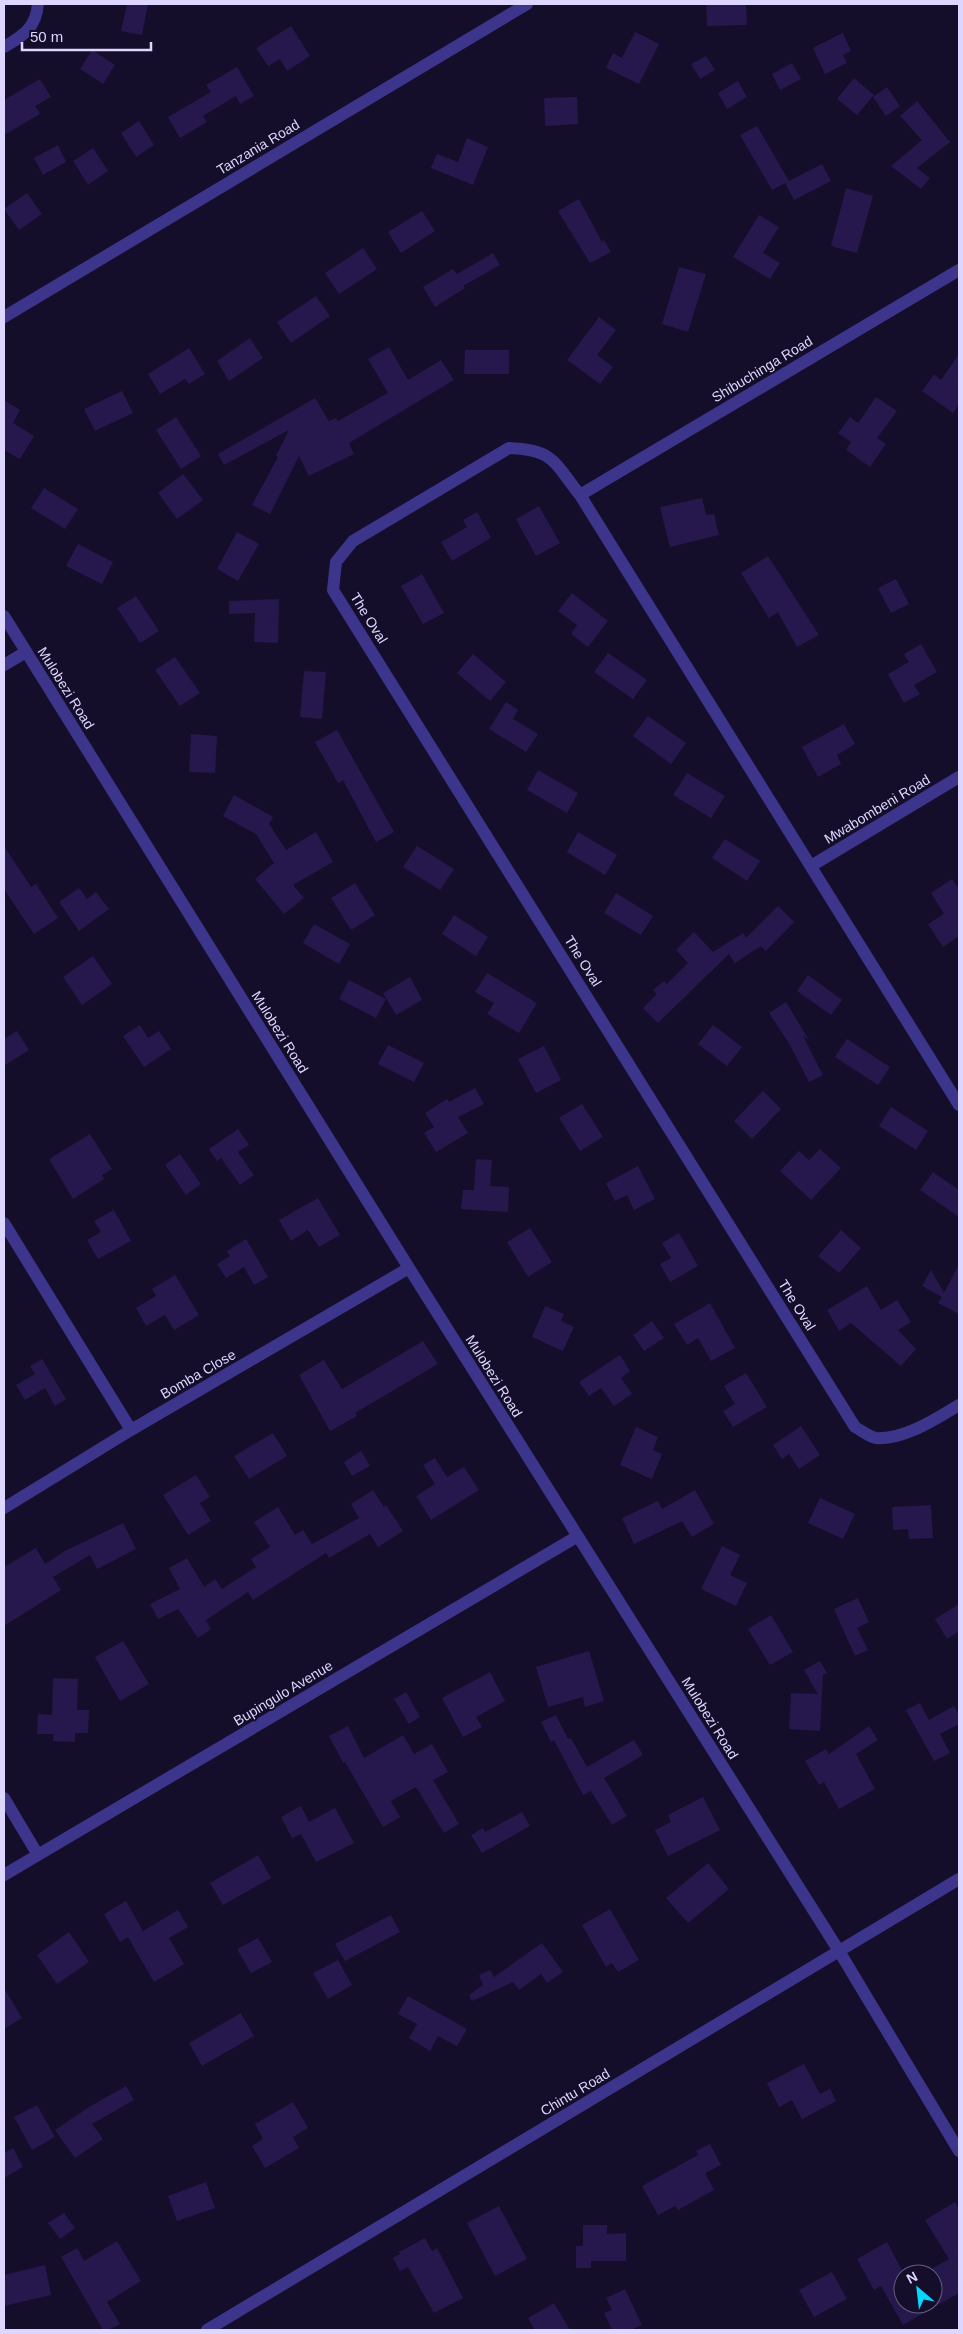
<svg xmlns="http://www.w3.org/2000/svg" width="963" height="2334" font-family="Arial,sans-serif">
  <rect width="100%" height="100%" fill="#140e2a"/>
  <!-- building -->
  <path fill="#26184c" d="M 127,4 L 148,4 L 142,35 L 121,31 Z
    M 706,4 L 746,4 L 747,25 L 707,26 Z
    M 291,26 L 310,56 L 287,71 L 280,59 L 268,66 L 256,48 Z
    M 635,32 L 659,44 L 639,84 L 606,68 L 613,53 L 622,58 Z
    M 843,33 L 851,51 L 843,55 L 847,63 L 825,74 L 813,48 Z
    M 92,50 L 115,65 L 103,84 L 80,69 Z
    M 706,56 L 715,70 L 700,79 L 691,64 Z
    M 792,63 L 801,79 L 780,90 L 772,74 Z
    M 237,67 L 254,96 L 240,104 L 236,96 L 203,116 L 207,122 L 180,138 L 168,117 L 211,92 L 206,85 Z
    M 854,78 L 874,95 L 857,115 L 837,99 Z
    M 40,79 L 51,97 L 35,106 L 40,114 L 4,135 L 4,100 Z
    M 738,81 L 747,97 L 727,109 L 718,93 Z
    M 887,87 L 900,106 L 886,116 L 873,97 Z
    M 577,97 L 578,124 L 545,126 L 544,98 Z
    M 917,101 L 950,142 L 917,168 L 930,178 L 921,189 L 891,166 L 922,140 L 900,116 Z
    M 139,121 L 154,145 L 136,157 L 121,133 Z
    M 757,126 L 789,181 L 772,190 L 740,135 Z
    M 467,138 L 488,147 L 473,185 L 431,168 L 437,154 L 458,162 Z
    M 58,145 L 66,162 L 43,175 L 34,158 Z
    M 93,148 L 108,171 L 88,185 L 73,161 Z
    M 822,164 L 831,181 L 794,200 L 785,183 Z
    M 846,188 L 873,196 L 857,253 L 831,246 Z
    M 27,193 L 42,214 L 19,230 L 4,209 Z
    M 579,199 L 602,242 L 604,240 L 611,252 L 590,263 L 558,211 Z
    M 422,211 L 435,231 L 401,253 L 388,232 Z
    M 759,215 L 779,227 L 763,253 L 780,263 L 770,279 L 733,257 Z
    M 363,248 L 377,269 L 339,294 L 325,273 Z
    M 493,253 L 500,265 L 463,286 L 465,288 L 435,307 L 423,287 L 453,269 L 457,274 Z
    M 679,267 L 706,274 L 688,332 L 662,324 Z
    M 316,296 L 330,316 L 291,343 L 277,322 Z
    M 599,317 L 616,330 L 597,355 L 613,367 L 600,384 L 567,360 Z
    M 250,338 L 263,358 L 229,381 L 217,361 Z
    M 389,347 L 408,380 L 441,360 L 454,380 L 349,443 L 354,454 L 309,476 L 299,456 L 270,514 L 252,505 L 278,457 L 276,456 L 289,430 L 224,465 L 218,454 L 315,398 L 329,421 L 336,418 L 338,421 L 388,393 L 368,359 Z
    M 189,348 L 205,374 L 189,384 L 185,379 L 160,394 L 148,374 Z
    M 465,350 L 509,350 L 509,374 L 464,374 Z
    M 959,354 L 959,404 L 953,413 L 922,391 L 934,374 L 941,380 Z
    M 122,391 L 133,413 L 95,431 L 84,409 Z
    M 876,397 L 897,411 L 877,438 L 886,444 L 870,467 L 846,450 L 851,442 L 838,433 L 850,417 L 858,423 Z
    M 4,400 L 20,410 L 13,423 L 34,436 L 20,459 L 4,450 Z
    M 176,417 L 201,456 L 181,469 L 156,430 Z
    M 183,474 L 203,500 L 177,519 L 158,493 Z
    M 44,488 L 78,509 L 65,529 L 31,508 Z
    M 702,498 L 706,515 L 714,514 L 719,535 L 670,547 L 660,507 Z
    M 539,506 L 560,543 L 536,556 L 516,519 Z
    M 477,512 L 491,538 L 452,561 L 441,542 L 467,527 L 463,520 Z
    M 237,532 L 259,544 L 238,581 L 217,569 Z
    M 78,544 L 113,562 L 102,584 L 66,566 Z
    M 768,556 L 819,635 L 797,647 L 778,612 L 769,618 L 741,573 Z
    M 422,574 L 444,613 L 423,624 L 401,586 Z
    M 896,579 L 909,604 L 891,613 L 878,588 Z
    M 572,593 L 608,621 L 588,647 L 571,634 L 577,625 L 558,611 Z
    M 136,596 L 159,631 L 140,643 L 117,608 Z
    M 279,599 L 278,643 L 254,642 L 255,613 L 229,614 L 229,601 Z
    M 921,644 L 937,672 L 914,685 L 920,694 L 904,703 L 888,674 L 909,662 L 904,654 Z
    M 608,653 L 647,680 L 633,699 L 594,672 Z
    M 473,654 L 506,682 L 490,701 L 457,673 Z
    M 175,657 L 200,693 L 180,706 L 155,670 Z
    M 304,671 L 326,672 L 322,719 L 300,717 Z
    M 506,702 L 518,710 L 513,719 L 538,734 L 526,752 L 489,729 Z
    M 648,716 L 686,743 L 671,764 L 633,736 Z
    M 844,724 L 855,744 L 837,755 L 841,764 L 818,777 L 802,747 Z
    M 337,730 L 394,832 L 376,842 L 343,780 L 338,783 L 315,742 Z
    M 191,734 L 217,736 L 215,773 L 189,772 Z
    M 538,770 L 578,793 L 567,813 L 527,790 Z
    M 687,773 L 725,796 L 711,818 L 673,795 Z
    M 234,795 L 273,817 L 269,824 L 286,850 L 316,832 L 333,862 L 293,885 L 304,898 L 284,914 L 255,879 L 274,863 L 256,834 L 223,816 Z
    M 578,832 L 617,855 L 605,875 L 567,852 Z
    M 725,839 L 760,861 L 747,881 L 712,858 Z
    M 4,846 L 31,887 L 36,884 L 58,918 L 34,934 L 4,889 Z
    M 417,846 L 454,869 L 440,890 L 403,867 Z
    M 952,879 L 959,889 L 959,936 L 943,947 L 928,924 L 944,914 L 931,893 Z
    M 355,883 L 375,915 L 351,930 L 331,898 Z
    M 79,888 L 87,899 L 96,892 L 109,909 L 79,931 L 59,902 Z
    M 616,893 L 653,916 L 641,935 L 604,913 Z
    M 778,906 L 794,922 L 766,951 L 761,946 L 735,963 L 729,954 L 658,1023 L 643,1008 L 657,994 L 653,990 L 664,981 L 667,984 L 688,963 L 676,950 L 694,932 L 713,952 L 743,933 L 746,938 Z
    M 454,915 L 488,937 L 476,956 L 442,934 Z
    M 314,924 L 350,944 L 339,964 L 303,943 Z
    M 93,956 L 112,984 L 82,1005 L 63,977 Z
    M 487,973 L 537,1003 L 519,1033 L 487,1014 L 494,1003 L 475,992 Z
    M 808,975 L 842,1000 L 831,1015 L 797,991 Z
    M 410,977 L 422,1000 L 396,1015 L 383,993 Z
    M 349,980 L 386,999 L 376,1018 L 339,999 Z
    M 786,1002 L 809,1040 L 803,1036 L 823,1075 L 809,1082 L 790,1045 L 769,1013 Z
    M 140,1025 L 148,1038 L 159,1031 L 171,1049 L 144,1067 L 123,1036 Z
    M 713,1025 L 742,1047 L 727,1066 L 698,1044 Z
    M 17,1031 L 29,1050 L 4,1066 L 4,1039 Z
    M 847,1039 L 890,1067 L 878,1085 L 835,1057 Z
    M 388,1045 L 424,1063 L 414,1082 L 378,1064 Z
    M 544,1046 L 561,1080 L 536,1093 L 518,1059 Z
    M 475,1088 L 484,1104 L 458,1117 L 468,1133 L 436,1152 L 424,1133 L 434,1127 L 425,1113 L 447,1099 L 449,1102 Z
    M 763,1091 L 781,1109 L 752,1139 L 734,1121 Z
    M 582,1104 L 603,1137 L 580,1151 L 559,1118 Z
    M 891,1107 L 928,1131 L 916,1150 L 879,1126 Z
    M 238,1129 L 249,1145 L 238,1152 L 254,1175 L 240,1185 L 221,1158 L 217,1161 L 209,1149 Z
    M 90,1134 L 112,1169 L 102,1175 L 104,1179 L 73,1199 L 49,1159 Z
    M 820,1149 L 841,1168 L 811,1200 L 780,1171 L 799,1151 L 809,1160 Z
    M 180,1154 L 201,1184 L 186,1195 L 165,1165 Z
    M 476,1159 L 492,1160 L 490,1186 L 509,1187 L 508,1212 L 461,1209 L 463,1190 L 474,1190 Z
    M 638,1166 L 655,1199 L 634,1210 L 627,1195 L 615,1201 L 606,1183 Z
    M 933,1172 L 959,1190 L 959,1217 L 920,1190 Z
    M 318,1198 L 340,1235 L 319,1247 L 308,1230 L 291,1241 L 279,1220 Z
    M 114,1210 L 131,1241 L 98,1259 L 87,1240 L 101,1232 L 94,1221 Z
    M 530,1228 L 552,1262 L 528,1277 L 507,1242 Z
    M 841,1230 L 861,1248 L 839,1273 L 818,1256 Z
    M 679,1233 L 698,1266 L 670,1282 L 660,1264 L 671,1258 L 662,1243 Z
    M 246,1239 L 268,1277 L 254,1285 L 244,1267 L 226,1278 L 217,1264 L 230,1256 L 227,1251 Z
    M 959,1264 L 959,1314 L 938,1303 L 942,1297 L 922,1286 L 931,1270 L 944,1293 Z
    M 175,1275 L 199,1315 L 174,1330 L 165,1315 L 146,1326 L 136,1308 L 156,1296 L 152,1289 Z
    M 867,1286 L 881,1310 L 897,1300 L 911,1322 L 898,1330 L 916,1349 L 901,1366 L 851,1323 L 839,1331 L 827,1310 Z
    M 710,1303 L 735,1348 L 711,1361 L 698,1338 L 687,1345 L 674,1324 Z
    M 545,1306 L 564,1314 L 561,1321 L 574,1327 L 563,1351 L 532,1337 Z
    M 652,1321 L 664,1338 L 644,1351 L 633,1335 Z
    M 423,1341 L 438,1364 L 355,1413 L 357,1416 L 330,1431 L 299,1375 L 324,1360 L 342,1389 Z
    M 620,1355 L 630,1371 L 621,1378 L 632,1394 L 614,1406 L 601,1388 L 589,1396 L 579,1382 Z
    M 42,1359 L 66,1399 L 55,1406 L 45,1388 L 25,1400 L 16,1385 L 35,1374 L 30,1366 Z
    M 746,1373 L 767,1407 L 733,1427 L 723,1411 L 735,1404 L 724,1386 Z
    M 801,1426 L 820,1455 L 799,1469 L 789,1454 L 782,1459 L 773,1445 Z
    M 636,1427 L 658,1437 L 653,1450 L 662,1454 L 652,1479 L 620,1465 Z
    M 273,1433 L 287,1456 L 249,1479 L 234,1456 Z
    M 361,1451 L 370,1466 L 352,1476 L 344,1462 Z
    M 435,1458 L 447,1477 L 464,1467 L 479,1490 L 431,1520 L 416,1496 L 435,1484 L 423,1465 Z
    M 196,1475 L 210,1497 L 200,1503 L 211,1521 L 188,1535 L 163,1495 Z
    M 373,1490 L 384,1507 L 386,1505 L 403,1531 L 378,1547 L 370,1534 L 329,1558 L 326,1553 L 253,1600 L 248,1592 L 206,1620 L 211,1629 L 198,1638 L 178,1609 L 158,1619 L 150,1604 L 180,1589 L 169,1568 L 187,1558 L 204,1587 L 215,1579 L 222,1589 L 256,1567 L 251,1559 L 270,1547 L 254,1522 L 278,1507 L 295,1535 L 303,1530 L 312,1544 L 359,1518 L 351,1504 Z
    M 695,1490 L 714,1524 L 692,1537 L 682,1521 L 634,1544 L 622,1518 L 658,1501 L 662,1509 Z
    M 820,1498 L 855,1514 L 843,1539 L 808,1523 Z
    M 931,1505 L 933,1538 L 909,1539 L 908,1529 L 893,1530 L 892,1507 Z
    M 123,1523 L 136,1549 L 97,1569 L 90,1555 L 53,1577 L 61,1590 L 4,1626 L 4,1567 L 36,1548 L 45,1564 L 65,1551 Z
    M 722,1546 L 740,1555 L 730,1575 L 747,1583 L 736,1606 L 701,1589 Z
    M 858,1598 L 869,1622 L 857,1628 L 868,1650 L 855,1656 L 834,1609 Z
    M 959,1604 L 959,1631 L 947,1639 L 935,1619 Z
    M 771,1615 L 793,1652 L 770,1665 L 748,1629 Z
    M 123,1641 L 149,1684 L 120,1701 L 95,1657 Z
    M 589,1651 L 604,1701 L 585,1707 L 583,1697 L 548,1707 L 536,1667 Z
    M 820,1661 L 827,1673 L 823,1675 L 820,1731 L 789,1729 L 791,1693 L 818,1694 L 804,1670 Z
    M 490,1672 L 505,1701 L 476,1717 L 482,1727 L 463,1737 L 442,1698 Z
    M 53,1678 L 78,1679 L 77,1710 L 89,1710 L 88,1733 L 75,1733 L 75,1742 L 53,1741 L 54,1734 L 37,1734 L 38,1714 L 52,1715 Z
    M 406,1692 L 420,1717 L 409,1724 L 394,1699 Z
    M 920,1703 L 929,1720 L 954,1706 L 959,1715 L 959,1724 L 940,1734 L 950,1753 L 934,1761 L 906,1710 Z
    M 556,1715 L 568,1739 L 571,1738 L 587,1767 L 634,1740 L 643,1755 L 604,1778 L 627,1816 L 612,1825 L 591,1791 L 583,1795 L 554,1740 L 551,1742 L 541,1722 Z
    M 348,1726 L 364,1758 L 403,1735 L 414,1754 L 432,1744 L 448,1772 L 433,1780 L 459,1824 L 444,1833 L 416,1787 L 391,1801 L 400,1817 L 383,1827 L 345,1762 L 343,1763 L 329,1736 Z
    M 869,1726 L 878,1740 L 856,1754 L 875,1789 L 839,1809 L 824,1782 L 819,1785 L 805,1761 L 826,1749 L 829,1754 Z
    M 703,1797 L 720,1830 L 668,1856 L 655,1830 L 671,1822 L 668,1815 Z
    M 301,1806 L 309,1822 L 335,1808 L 354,1843 L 316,1862 L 301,1834 L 292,1838 L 281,1817 Z
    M 522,1812 L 530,1826 L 482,1853 L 471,1835 L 483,1828 L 485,1832 Z
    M 258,1855 L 271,1878 L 223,1905 L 210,1883 Z
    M 708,1863 L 729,1889 L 688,1923 L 666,1898 Z
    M 126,1901 L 143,1931 L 178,1910 L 188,1927 L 169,1938 L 184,1964 L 154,1982 L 128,1937 L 120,1942 L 104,1914 Z
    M 610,1909 L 639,1960 L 618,1972 L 612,1963 L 606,1967 L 582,1925 Z
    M 391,1915 L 400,1932 L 345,1961 L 335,1944 Z
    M 69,1932 L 89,1962 L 57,1984 L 37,1955 Z
    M 258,1938 L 272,1962 L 251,1973 L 237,1949 Z
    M 542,1943 L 563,1972 L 547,1983 L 541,1974 L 519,1990 L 513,1982 L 472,2001 L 469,1995 L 483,1985 L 479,1975 L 490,1970 L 494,1977 Z
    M 338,1960 L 352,1985 L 328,1999 L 313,1973 Z
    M 4,1988 L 22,2018 L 4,2029 Z
    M 408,1996 L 467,2029 L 457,2046 L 438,2036 L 430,2051 L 409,2038 L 417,2024 L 398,2014 Z
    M 241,2013 L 254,2036 L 202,2066 L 189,2043 Z
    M 804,2064 L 820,2094 L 830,2089 L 836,2101 L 802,2119 L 792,2100 L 779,2107 L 767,2083 Z
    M 126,2086 L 134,2100 L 92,2124 L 103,2139 L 75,2158 L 55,2130 L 89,2107 Z
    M 293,2102 L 308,2128 L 293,2137 L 299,2148 L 265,2168 L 252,2146 L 263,2139 L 255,2124 Z
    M 37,2105 L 55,2137 L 32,2150 L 14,2117 Z
    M 710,2144 L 721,2165 L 705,2173 L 714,2190 L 678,2210 L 675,2206 L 658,2215 L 642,2186 L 698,2155 L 696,2151 Z
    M 13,2148 L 23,2167 L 4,2178 L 4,2153 Z
    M 206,2182 L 215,2208 L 177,2221 L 168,2196 Z
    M 955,2202 L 959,2209 L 959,2293 L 903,2325 L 881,2286 L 874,2290 L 857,2259 L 887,2242 L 903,2272 L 903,2304 L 933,2304 L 933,2268 L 949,2259 L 925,2220 Z
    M 499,2206 L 527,2259 L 495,2276 L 467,2223 Z
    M 64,2213 L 75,2228 L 60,2239 L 48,2223 Z
    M 583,2225 L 607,2225 L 607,2234 L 626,2233 L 626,2261 L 591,2261 L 591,2268 L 576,2268 L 576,2246 L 583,2246 Z
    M 425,2238 L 432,2251 L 437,2248 L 463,2298 L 434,2313 L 408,2267 L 400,2271 L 393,2258 L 400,2254 L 399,2252 Z
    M 117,2241 L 141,2281 L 107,2302 L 120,2324 L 108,2330 L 103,2330 L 61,2257 L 77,2248 L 84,2261 Z
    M 45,2265 L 51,2295 L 4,2306 L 4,2275 Z
    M 832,2272 L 847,2299 L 814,2317 L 799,2290 Z
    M 625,2289 L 642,2325 L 630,2330 L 612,2330 L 604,2313 L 612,2310 L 606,2298 Z
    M 554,2303 L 570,2330 L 535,2330 L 528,2318 Z"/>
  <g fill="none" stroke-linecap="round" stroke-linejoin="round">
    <!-- minor -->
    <path stroke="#3d358c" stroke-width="12" d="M 4,47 C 23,36 36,28 38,4
      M 4,317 L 527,4
      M 580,495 L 959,270
      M 4,616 L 409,1268 L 839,1951 L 959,2151
      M 4,665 L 26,652
      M 811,866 L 959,777
      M 959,1105 L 580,495 C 553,461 554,450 509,448 L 353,541 L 336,562 L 333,590 L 855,1427 C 861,1430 869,1437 876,1438 C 904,1440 936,1419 959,1405
      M 4,1223 L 131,1430
      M 4,1508 L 131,1430 L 409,1268
      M 4,1798 L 38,1855
      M 4,1875 L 578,1536
      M 207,2330 L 959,1879"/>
  </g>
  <g text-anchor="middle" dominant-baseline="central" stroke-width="4" stroke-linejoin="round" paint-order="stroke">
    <!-- street labels -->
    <g font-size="14" fill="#ddd7ff" stroke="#140e2a">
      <text transform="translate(258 147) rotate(-31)">Tanzania Road</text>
      <text transform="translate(762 369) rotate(-31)">Shibuchinga Road</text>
      <text transform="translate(369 618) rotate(58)">The Oval</text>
      <text transform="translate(66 688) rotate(58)">Mulobezi Road</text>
      <text transform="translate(877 809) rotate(-31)">Mwabombeni Road</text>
      <text transform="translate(583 961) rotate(58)">The Oval</text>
      <text transform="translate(280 1032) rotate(58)">Mulobezi Road</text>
      <text transform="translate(797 1305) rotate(58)">The Oval</text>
      <text transform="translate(198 1374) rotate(-30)">Bomba Close</text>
      <text transform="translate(494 1376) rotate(58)">Mulobezi Road</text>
      <text transform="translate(283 1693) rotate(-31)">Bupingulo Avenue</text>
      <text transform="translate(710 1718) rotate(58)">Mulobezi Road</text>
      <text transform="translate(575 2092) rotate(-31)">Chintu Road</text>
    </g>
  </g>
  <!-- border -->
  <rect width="963" height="2334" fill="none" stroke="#ddd7ff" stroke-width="10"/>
  <!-- north arrow -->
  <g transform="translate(918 2289) rotate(332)"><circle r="24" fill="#140e2a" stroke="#645e7f"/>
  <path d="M0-4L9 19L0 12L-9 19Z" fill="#03d8ff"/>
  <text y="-8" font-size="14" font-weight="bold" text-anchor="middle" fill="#ddd7ff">N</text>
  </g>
  <!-- scale -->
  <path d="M22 42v8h129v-8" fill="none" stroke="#ddd7ff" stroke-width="2.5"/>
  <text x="30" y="42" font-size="15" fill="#ddd7ff" stroke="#140e2a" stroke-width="4" paint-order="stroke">50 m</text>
</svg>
